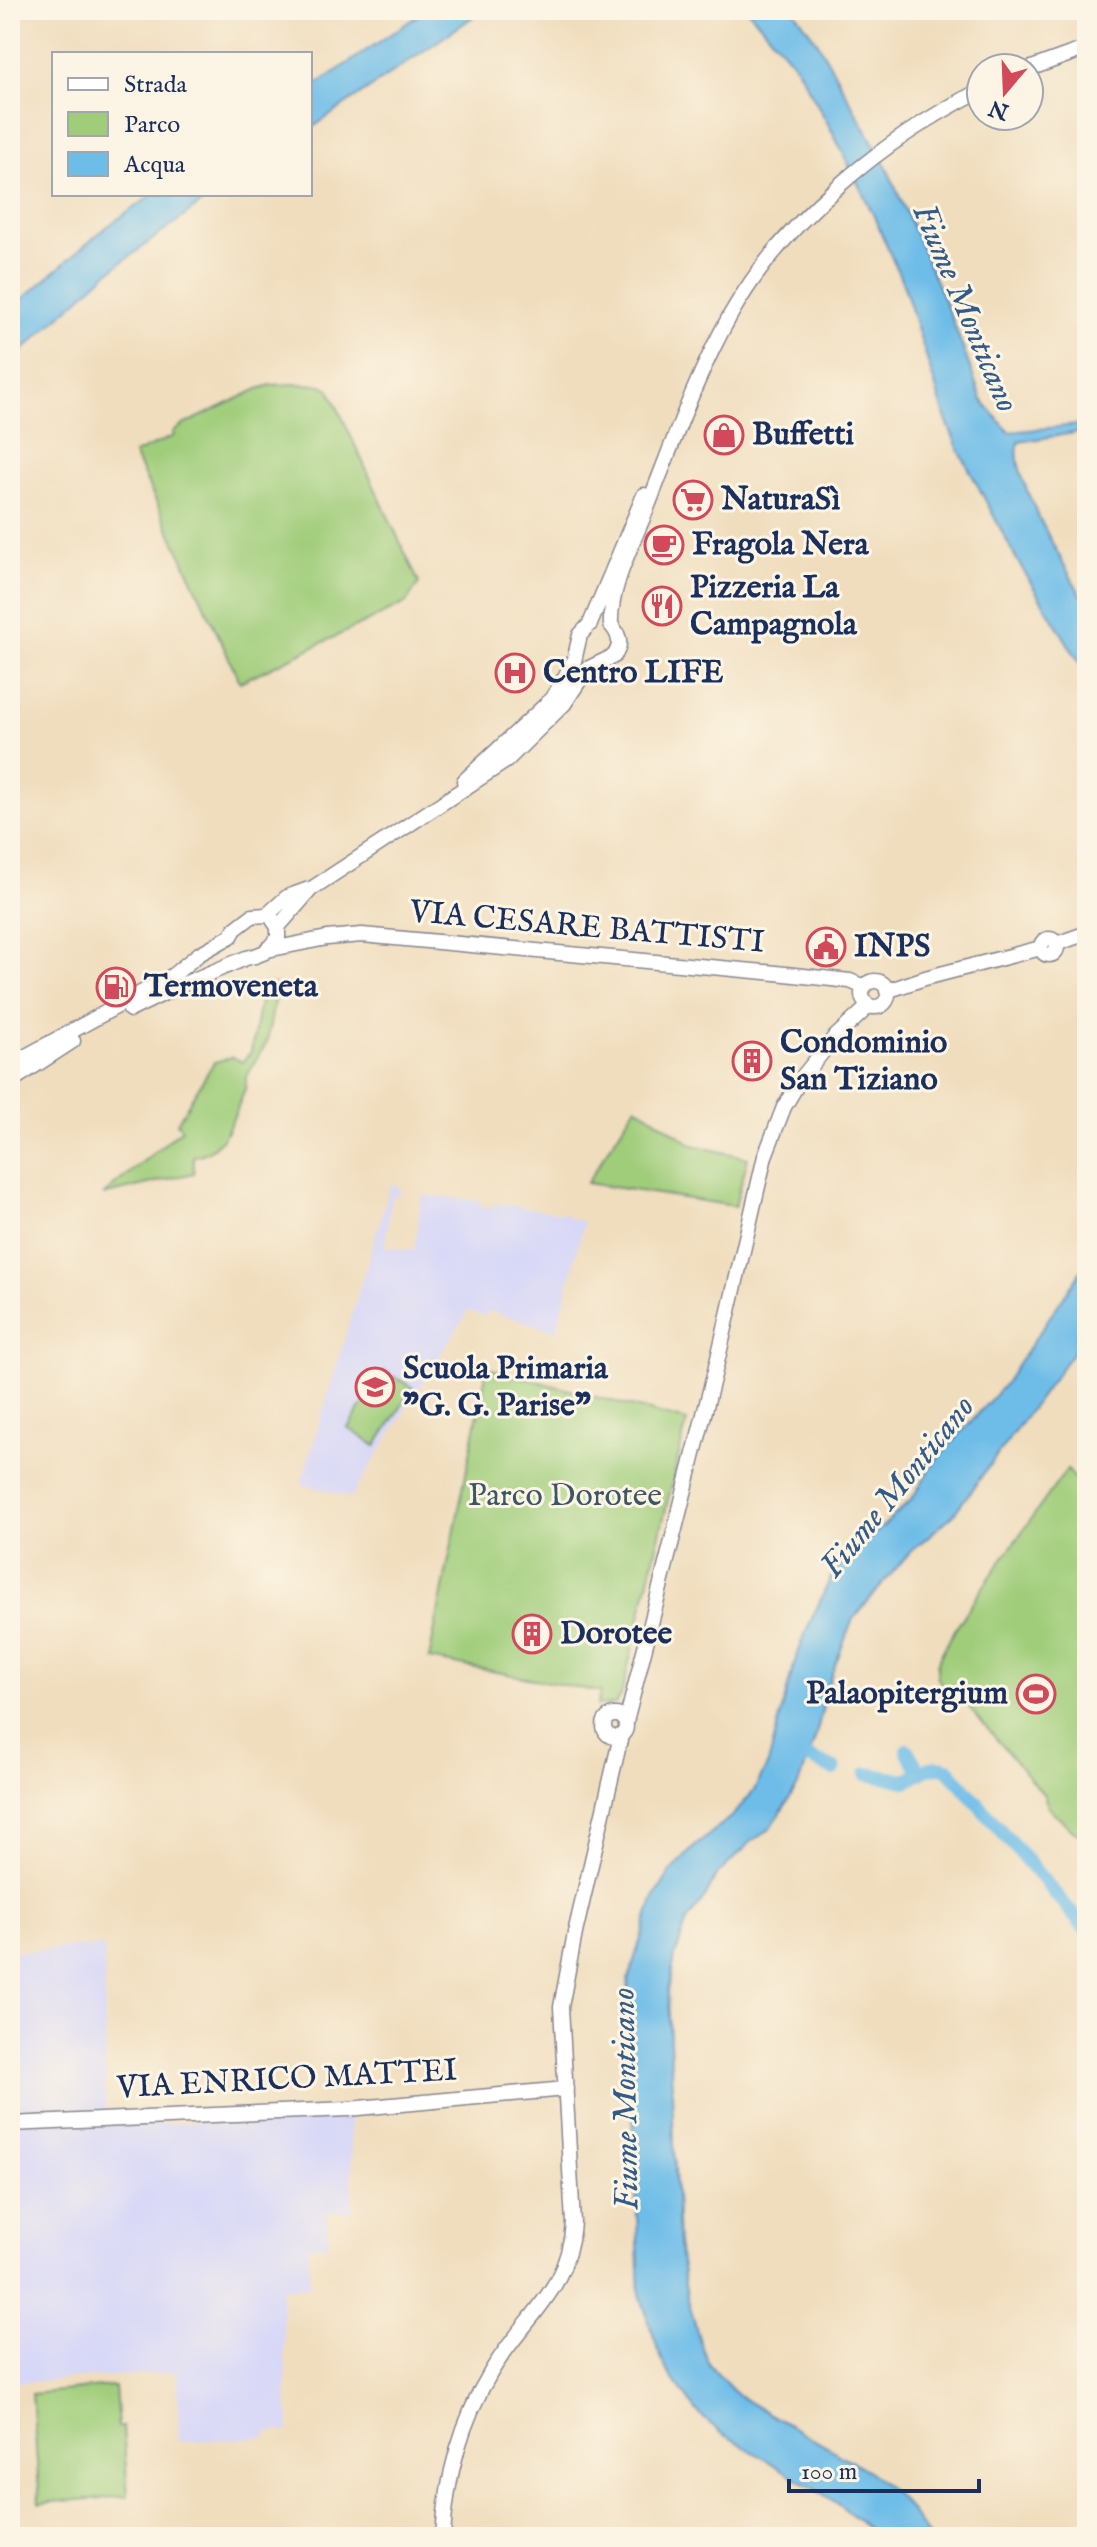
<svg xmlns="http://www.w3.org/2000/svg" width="1097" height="2547" font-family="'IM FELL English',serif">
  <rect width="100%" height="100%" fill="#fcf5e5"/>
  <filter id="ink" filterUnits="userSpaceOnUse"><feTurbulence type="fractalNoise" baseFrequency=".0125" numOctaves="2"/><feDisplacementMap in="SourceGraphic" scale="16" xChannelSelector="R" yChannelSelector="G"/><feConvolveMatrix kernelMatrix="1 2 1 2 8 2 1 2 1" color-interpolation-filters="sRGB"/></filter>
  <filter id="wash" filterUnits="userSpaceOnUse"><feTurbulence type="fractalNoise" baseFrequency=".006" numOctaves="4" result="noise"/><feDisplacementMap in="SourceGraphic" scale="32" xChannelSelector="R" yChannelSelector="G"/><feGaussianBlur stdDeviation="1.8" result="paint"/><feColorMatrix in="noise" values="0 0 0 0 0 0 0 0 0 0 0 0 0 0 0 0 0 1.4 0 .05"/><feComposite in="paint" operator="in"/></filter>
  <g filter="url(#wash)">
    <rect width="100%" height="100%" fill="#f0ddbd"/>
    <!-- built -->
    <path fill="#d7d7f8" d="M 391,1184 L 399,1187 L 400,1195 L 392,1195 L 385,1247 L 414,1251 L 422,1195 L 480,1201 L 481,1206 L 492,1208 L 496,1203 L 566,1214 L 569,1218 L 584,1222 L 557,1331 L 489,1311 L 485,1316 L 468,1311 L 351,1497 L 301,1484 Z
      M 104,1946 L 106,2126 L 350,2115 L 353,2212 L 327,2212 L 329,2245 L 308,2246 L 310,2286 L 281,2289 L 289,2431 L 267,2432 L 267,2437 L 179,2442 L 177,2372 L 10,2383 L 10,1952 Z"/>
    <!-- green -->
    <path fill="#a0cd7a" stroke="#5e7e6c" stroke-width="2" d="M 296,384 L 322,385 L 329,389 L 419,583 L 406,603 L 240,682 L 134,454 L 174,436 L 173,432 L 183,425 L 258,389 L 271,385 Z
      M 263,984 L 277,985 L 267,1042 L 246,1077 L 246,1087 C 234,1113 226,1153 193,1156 L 194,1173 L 103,1195 L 182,1129 L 177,1123 L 214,1062 L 233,1057 L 242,1062 L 251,1052 Z
      M 636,1106 L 693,1145 L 748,1158 L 735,1206 L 587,1183 Z
      M 487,1368 L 687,1421 L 621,1696 L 615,1704 L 597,1706 L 600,1692 L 429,1659 Z
      M 385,1371 L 413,1388 L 376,1446 L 348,1428 Z
      M 1067,1469 L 1087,1495 L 1087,1843 C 1074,1827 1049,1817 1044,1795 L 957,1693 C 946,1686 936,1686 937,1667 C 937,1645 1047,1498 1067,1469 Z
      M 111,2386 L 115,2388 L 118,2427 L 123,2427 L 128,2496 L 40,2503 L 32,2394 Z"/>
    <!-- water -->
    <path fill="#6ebde8" stroke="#4476a3" stroke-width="2" d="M 426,10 L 483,10 L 310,129 L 310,89 Z
      M 748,10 L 794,10 L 818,43 L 887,168 L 952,319 L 982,400 L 1009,432 L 1087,424 L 1087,431 L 1019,442 C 1007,472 1065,565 1081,595 L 1087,598 L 1087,675 L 1017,560 L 959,450 L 946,420 L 904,286 L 873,214 L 832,131 L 796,66 Z
      M 154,194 L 214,194 L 106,274 L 10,362 L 10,310 L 105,228 Z
      M 1087,1262 L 1087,1333 L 953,1515 L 910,1552 L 853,1619 L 830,1678 L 815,1739 L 800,1782 L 770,1829 L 751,1842 L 716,1876 L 706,1896 L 687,1921 L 675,1957 L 668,1991 L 678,2244 L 687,2296 L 700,2342 L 709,2365 L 737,2395 L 870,2472 L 902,2500 L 929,2537 L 879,2537 L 831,2499 L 720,2432 L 698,2413 L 667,2371 L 658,2350 L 640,2294 L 628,1980 L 653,1900 L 669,1874 L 693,1848 L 733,1815 L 754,1791 L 768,1764 L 793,1668 L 806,1631 L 833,1573 L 911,1500 L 937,1459 L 1003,1386 Z"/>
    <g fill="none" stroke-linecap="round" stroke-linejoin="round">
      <!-- canal -->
      <path stroke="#6ebde8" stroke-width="14" d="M 907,1750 L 920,1773
        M 794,1751 L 834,1769
        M 867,1774 L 906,1781 C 919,1774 933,1762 948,1769 L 1087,1931"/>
    </g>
  </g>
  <g filter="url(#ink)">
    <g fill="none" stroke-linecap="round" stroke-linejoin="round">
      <defs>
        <path id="secondary" d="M 1029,69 L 1087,48
          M 464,781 L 553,698 L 574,661 L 580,635 L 590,624 L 644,495
          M 278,927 L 311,889 L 506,761 L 564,704 L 587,669 L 614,656 C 622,645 620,635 611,625 C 609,585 637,536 651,498 C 675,437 698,372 731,314 C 785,219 884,139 981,90
          M1041 947a8 8 0 1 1 16 0a8 8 0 1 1-16 0Z
          M 1056,944 L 1087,933
          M 267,950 L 327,938 L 362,935 L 776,973 L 850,981 L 864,987
          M862 994a13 13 0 1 1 26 0a13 13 0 1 1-26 0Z
          M 887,991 L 925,978 L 1041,948
          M 130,1010 L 179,986 L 246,958 L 255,956 L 265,952 L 278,938 L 278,927 L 273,920
          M 10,1065 L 172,976 L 199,954 L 231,936 L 235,929 L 252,916 L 267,915 L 287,897 L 309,889
          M 10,1082 L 73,1041
          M604 1726a11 11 0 1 1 22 0a11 11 0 1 1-22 0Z
          M 626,1722 L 715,1371 L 765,1156 L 784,1107 L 800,1080 L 833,1039 L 869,1006
          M 10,2124 L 348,2109 L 566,2089
          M 443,2537 C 446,2479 461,2422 491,2372 C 523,2317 568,2294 573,2223 L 561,2007 L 575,1933 L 621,1736"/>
      </defs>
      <!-- secondary casing -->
      <use href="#secondary" stroke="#86868e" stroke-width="17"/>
      <!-- secondary -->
      <use href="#secondary" stroke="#fff" stroke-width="14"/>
    </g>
  </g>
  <!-- icons -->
  <defs>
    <symbol id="shop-ring" viewBox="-11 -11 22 22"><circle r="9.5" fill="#fcf5e5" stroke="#d1495b" stroke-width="1.5"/><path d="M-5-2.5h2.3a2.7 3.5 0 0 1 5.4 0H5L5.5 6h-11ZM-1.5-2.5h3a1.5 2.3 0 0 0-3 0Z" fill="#d1495b"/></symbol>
    <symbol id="supermarket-ring" viewBox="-11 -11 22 22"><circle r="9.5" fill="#fcf5e5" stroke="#d1495b" stroke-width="1.5"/><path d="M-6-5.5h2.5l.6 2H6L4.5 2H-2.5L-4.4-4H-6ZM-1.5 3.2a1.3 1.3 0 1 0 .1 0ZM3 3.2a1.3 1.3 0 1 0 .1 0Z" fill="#d1495b"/></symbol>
    <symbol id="cafe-ring" viewBox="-11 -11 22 22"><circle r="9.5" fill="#fcf5e5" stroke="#d1495b" stroke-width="1.5"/><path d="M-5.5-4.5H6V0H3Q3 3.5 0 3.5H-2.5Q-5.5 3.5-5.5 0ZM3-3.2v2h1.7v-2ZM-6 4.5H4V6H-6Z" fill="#d1495b"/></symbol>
    <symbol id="restaurant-ring" viewBox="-11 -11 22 22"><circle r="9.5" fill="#fcf5e5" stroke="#d1495b" stroke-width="1.5"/><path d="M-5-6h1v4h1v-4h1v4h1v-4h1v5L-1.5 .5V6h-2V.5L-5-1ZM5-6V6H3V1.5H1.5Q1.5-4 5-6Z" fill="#d1495b"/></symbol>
    <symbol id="hospital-ring" viewBox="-11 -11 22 22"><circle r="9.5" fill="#fcf5e5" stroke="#d1495b" stroke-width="1.5"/><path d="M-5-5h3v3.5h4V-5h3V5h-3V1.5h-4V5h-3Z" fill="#d1495b"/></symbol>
    <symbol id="civic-ring" viewBox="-11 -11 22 22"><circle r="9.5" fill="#fcf5e5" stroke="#d1495b" stroke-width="1.5"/><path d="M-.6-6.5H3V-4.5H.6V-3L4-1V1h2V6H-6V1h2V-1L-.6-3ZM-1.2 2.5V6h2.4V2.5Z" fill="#d1495b"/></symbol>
    <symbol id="fuel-ring" viewBox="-11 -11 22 22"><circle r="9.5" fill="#fcf5e5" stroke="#d1495b" stroke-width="1.5"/><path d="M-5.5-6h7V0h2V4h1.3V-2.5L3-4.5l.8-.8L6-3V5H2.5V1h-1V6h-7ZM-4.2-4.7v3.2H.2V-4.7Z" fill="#d1495b"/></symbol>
    <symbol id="building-ring" viewBox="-11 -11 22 22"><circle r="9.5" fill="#fcf5e5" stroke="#d1495b" stroke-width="1.5"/><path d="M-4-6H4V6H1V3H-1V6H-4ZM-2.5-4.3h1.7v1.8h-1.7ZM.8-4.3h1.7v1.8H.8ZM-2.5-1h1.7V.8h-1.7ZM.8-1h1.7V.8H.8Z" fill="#d1495b"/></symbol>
    <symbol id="school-ring" viewBox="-11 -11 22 22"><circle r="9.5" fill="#fcf5e5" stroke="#d1495b" stroke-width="1.5"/><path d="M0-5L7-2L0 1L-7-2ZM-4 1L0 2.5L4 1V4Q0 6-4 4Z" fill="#d1495b"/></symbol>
    <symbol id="stadium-ring" viewBox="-11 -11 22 22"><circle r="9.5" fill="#fcf5e5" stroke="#d1495b" stroke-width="1.5"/><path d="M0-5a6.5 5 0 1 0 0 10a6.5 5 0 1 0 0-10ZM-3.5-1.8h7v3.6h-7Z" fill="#d1495b"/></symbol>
  </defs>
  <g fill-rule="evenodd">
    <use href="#shop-ring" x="702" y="413" width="44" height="44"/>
    <use href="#supermarket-ring" x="671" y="478" width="44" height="44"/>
    <use href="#cafe-ring" x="642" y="523" width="44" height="44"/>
    <use href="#restaurant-ring" x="640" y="584" width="44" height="44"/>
    <use href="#hospital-ring" x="493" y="651" width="44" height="44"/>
    <use href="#civic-ring" x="804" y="925" width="44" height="44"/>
    <use href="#fuel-ring" x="94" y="965" width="44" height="44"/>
    <use href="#building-ring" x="730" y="1039" width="44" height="44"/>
    <use href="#school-ring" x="353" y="1365" width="44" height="44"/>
    <use href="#building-ring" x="510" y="1612" width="44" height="44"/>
    <use href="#stadium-ring" x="1014" y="1672" width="44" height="44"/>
  </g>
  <g text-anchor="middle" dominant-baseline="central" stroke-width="6" stroke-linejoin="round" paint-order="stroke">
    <!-- poi labels -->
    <g font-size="32" font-weight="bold" fill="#1b2f5e" stroke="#fcf5e5" text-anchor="start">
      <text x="752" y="435">Buffetti</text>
      <text x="721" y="500">NaturaSì</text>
      <text x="692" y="545">Fragola Nera</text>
      <text x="690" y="588">Pizzeria La<tspan x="690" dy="37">Campagnola</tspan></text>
      <text x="543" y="673">Centro LIFE</text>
      <text x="854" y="947">INPS</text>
      <text x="144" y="987">Termoveneta</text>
      <text x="780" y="1043">Condominio<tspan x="780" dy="37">San Tiziano</tspan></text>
      <text x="403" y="1369">Scuola Primaria<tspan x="403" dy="37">"G. G. Parise"</tspan></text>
      <text x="560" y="1634">Dorotee</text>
      <text x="1008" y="1694" text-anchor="end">Palaopitergium</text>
    </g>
    <!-- street labels -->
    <g font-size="32" fill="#1b2f5e" stroke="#fcf5e5">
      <text transform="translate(587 928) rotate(5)">VIA CESARE BATTISTI</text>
      <text transform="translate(287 2080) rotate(-3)">VIA ENRICO MATTEI</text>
    </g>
    <!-- park labels -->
    <g font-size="32" fill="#3c5665" stroke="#fcf5e5">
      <text x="565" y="1496">Parco Dorotee</text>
    </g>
    <!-- water labels -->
    <g font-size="34" font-style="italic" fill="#345a87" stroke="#fcf5e5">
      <text transform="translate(965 308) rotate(67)">Fiume Monticano</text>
      <text transform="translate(898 1487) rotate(-51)">Fiume Monticano</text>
      <text transform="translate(626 2099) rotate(-91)">Fiume Monticano</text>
    </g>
  </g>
  <!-- margin -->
  <rect width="1097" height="2547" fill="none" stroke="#fcf5e5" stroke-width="40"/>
  <!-- legend -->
  <rect x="52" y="52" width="260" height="144" fill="#fcf5e5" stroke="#a2a6af" stroke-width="2"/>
  <rect x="68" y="78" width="40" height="12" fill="#ffffff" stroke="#a2a6af" stroke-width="2"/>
  <text x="124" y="92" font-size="24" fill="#1b2f5e">Strada</text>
  <rect x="68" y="112" width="40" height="24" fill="#a0cd7a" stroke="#a2a6af" stroke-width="2"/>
  <text x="124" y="132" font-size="24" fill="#1b2f5e">Parco</text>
  <rect x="68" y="152" width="40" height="24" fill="#6ebde8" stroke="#a2a6af" stroke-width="2"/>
  <text x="124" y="172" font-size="24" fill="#1b2f5e">Acqua</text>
  <!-- north arrow -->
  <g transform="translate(1005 92) rotate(199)"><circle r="38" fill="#fcf5e5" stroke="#a2a6af" stroke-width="2"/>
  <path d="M0-6L14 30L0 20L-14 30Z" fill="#d1495b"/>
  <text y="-12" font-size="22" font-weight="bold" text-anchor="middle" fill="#1b2f5e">N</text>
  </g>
  <!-- scale -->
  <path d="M789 2479v12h190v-12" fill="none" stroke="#1b2f5e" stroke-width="4"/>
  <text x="801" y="2479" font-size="24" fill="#1b2f5e" stroke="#fcf5e5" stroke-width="6" paint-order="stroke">100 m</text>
</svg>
